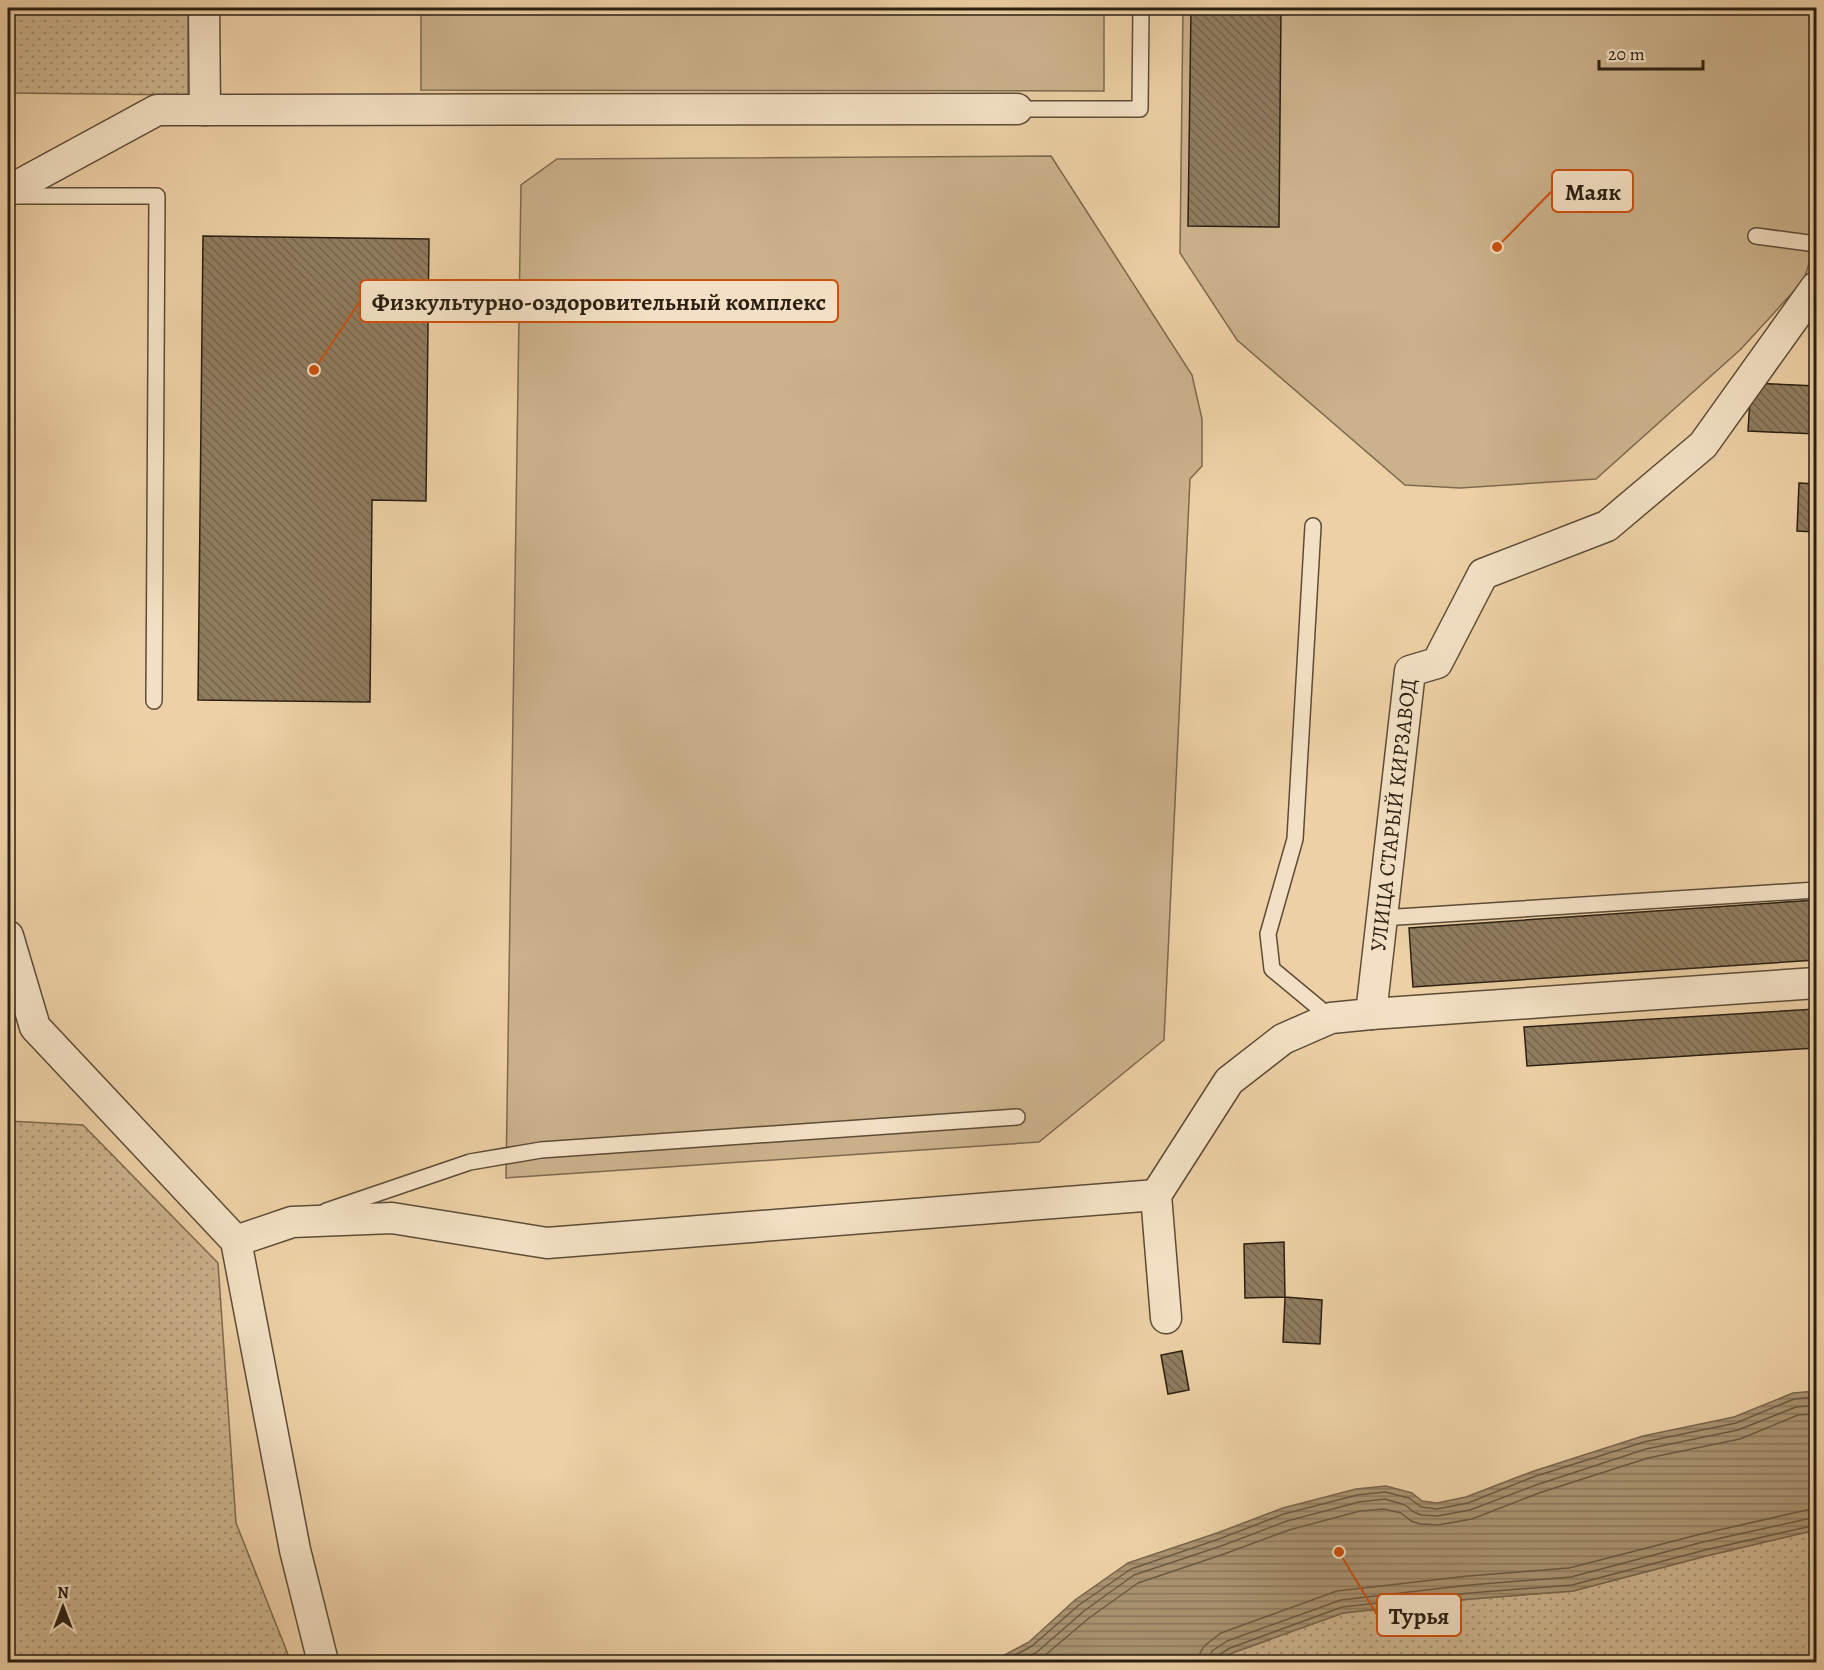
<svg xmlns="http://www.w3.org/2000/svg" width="1824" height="1670" font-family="Alegreya,serif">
  <defs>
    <pattern id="grass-dots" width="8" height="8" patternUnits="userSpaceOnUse" patternTransform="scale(1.5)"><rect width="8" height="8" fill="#ccb28c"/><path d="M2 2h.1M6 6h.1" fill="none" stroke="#a69071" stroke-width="1.8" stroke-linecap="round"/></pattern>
    <pattern id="water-rules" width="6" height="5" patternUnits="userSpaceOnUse" patternTransform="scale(1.5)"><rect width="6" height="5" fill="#ab9473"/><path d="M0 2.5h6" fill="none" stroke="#8b785d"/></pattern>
    <pattern id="building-back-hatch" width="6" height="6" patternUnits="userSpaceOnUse" patternTransform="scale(1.5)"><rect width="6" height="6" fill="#907c5f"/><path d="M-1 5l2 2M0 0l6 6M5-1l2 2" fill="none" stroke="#76654d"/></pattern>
  </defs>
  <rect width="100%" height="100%" fill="#edd0a5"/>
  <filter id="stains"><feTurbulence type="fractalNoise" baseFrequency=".00333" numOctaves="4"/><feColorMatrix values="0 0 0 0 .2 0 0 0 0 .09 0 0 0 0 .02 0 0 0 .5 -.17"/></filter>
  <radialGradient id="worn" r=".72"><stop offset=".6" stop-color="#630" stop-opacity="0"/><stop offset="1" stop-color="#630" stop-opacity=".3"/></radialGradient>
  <!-- grass -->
  <path fill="url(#grass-dots)" stroke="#7c6950" stroke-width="1.5" d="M 8,8 L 188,8 L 188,95 L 8,93 Z
    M 8,1121 L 83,1125 L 218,1263 L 236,1523 L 291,1662 L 8,1662 Z
    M 1816,1530 L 1816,1662 L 1217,1662 L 1232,1653 L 1343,1613 L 1470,1599 L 1573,1591 L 1706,1556 Z"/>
  <!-- pitch -->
  <path fill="#ccb28c" stroke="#7c6950" stroke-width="1.5" d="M 421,8 L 1104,8 L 1104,91 L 421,90 Z
    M 1183,8 L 1816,8 L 1816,240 L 1804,280 L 1741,349 L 1596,479 L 1460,488 L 1405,485 L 1237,340 L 1180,253 Z
    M 1051,156 L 1192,375 L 1202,419 L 1202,466 L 1190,479 L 1164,1040 L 1039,1142 L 506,1178 L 521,185 L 557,159 Z"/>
  <!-- water -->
  <path fill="url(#water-rules)" stroke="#78664d" stroke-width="1.5" d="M 1816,1391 L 1816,1530 L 1706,1556 L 1573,1591 L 1470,1599 L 1343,1613 L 1232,1653 L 1217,1662 L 991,1662 L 1029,1642 L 1075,1600 L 1128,1563 L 1217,1533 L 1283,1508 L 1356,1489 L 1386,1486 L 1412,1493 L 1422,1501 L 1437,1503 L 1466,1497 L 1531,1472 L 1643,1436 L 1734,1417 L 1793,1393 Z"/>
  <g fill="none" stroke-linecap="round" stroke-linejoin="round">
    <!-- shore -->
    <path stroke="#6b5a43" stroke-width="1.5" d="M 1002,1662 L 1032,1646 L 1079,1605 L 1131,1569 L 1219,1539 L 1284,1514 L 1357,1495 L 1385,1492 L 1409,1498 L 1421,1507 L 1437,1509 L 1468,1503 L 1533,1477 L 1644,1442 L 1736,1423 L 1794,1399 L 1816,1397
      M 1018,1662 L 1037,1652 L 1084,1611 L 1134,1575 L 1221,1546 L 1287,1521 L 1359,1502 L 1385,1499 L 1405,1505 L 1414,1512 L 1421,1515 L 1437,1516 L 1470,1510 L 1536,1485 L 1646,1449 L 1738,1430 L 1796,1407 L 1816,1405
      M 1037,1662 L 1089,1618 L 1138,1583 L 1224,1554 L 1289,1530 L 1360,1511 L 1384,1509 L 1401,1513 L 1411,1521 L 1420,1524 L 1438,1525 L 1472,1519 L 1539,1493 L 1648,1458 L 1740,1439 L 1798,1415 L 1816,1414
      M 1199,1662 L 1199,1655 L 1204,1646 L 1221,1633 L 1337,1591 L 1468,1576 L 1569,1568 L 1701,1534 L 1816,1508
      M 1208,1662 L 1212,1651 L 1227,1641 L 1341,1600 L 1469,1585 L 1571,1577 L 1703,1542 L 1816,1517
      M 1215,1662 L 1217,1656 L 1230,1648 L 1342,1607 L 1470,1593 L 1572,1585 L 1705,1550 L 1816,1525"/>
  </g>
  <!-- building -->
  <path fill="url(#building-back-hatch)" stroke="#2b2013" stroke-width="1.5" d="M 1191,8 L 1281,8 L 1279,227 L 1188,226 Z
    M 203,236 L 429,239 L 426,501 L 372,500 L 370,702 L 198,700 Z
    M 1751,383 L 1816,386 L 1816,434 L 1748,431 Z
    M 1799,483 L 1816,484 L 1816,532 L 1797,531 Z
    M 1816,900 L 1816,960 L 1413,987 L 1409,928 Z
    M 1816,1009 L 1816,1048 L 1527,1066 L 1524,1027 Z
    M 1284,1242 L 1285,1297 L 1245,1298 L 1244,1244 Z
    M 1285,1297 L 1322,1300 L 1320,1344 L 1283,1342 Z
    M 1182,1351 L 1189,1390 L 1168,1394 L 1161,1355 Z"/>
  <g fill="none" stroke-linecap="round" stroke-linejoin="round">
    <defs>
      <path id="lane" d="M 1017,109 L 1140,109 L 1141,8
        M 10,196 L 157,196 L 154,701
        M 1756,236 L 1816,244
        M 1313,526 L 1295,839 L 1268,934 L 1272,969 L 1331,1018
        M 1382,918 L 1816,890
        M 326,1211 L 470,1162 L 541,1150 L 1017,1117"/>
      <g id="street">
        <path d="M 204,8 L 205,110"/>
        <path d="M 8,191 L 157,110 L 1017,109"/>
        <path d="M 8,936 L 35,1027 L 236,1241 L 295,1550 L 323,1662"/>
        <path d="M 1371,1014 L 1816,983"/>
        <path d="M 236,1241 L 292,1222 L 392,1218 L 547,1243 L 1156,1195"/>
        <path id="s1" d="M 1166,1318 L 1156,1195 L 1229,1081 L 1283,1039 L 1331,1018 L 1371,1014 L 1410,671 L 1437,663 L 1483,574 L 1607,526 L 1703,445 L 1816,287"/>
      </g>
    </defs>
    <!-- lane casing -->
    <use href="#lane" stroke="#5c4c38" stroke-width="18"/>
    <!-- street casing -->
    <use href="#street" stroke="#5c4c38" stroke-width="33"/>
    <!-- lane -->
    <use href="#lane" stroke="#f3e0c4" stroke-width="15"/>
    <!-- street -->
    <use href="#street" stroke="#f3e0c4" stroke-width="30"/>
  </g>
  <g text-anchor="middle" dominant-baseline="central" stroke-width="6" stroke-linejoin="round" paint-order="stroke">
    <!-- street labels -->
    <g font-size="22" fill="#2b2013" stroke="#f3e0c4">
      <text stroke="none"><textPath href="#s1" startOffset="620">УЛИЦА СТАРЫЙ КИРЗАВОД</textPath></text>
    </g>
  </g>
  <!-- callouts -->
  <path fill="none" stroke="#cc500d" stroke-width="2" d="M1497 247L1552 191M314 370L360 301M1339 1552L1377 1615"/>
  <g fill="#cc500d" stroke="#f3e0c4" stroke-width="2">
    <circle cx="1497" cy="247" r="6"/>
    <circle cx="314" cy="370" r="6"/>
    <circle cx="1339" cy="1552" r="6"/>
  </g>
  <g fill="#f3e0c4" stroke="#cc500d" stroke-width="2">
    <rect x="1552" y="170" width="81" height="42" rx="6"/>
    <rect x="360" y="280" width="478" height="42" rx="6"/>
    <rect x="1377" y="1594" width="84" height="42" rx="6"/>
  </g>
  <g font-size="24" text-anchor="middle" font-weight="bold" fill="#2b2013">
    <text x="1593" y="200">Маяк</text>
    <text x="599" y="310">Физкультурно-оздоровительный комплекс</text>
    <text x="1419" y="1624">Турья</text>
  </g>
  <!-- margin -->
  <rect width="1824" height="1670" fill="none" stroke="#edd0a5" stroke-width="30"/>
  <rect x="9" y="9" width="1806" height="1652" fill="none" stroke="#2b2013" stroke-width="3"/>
  <rect x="15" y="15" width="1794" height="1640" fill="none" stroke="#2b2013" stroke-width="1.5"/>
  <!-- north arrow -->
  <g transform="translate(63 1607)" stroke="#f3e0c4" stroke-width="4.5" paint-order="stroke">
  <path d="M0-4.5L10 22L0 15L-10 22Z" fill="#2b2013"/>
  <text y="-9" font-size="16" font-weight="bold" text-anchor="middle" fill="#2b2013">N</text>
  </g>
  <!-- scale -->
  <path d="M1599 60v9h104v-9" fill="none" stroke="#2b2013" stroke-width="3"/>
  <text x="1608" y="60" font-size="18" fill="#2b2013" stroke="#f3e0c4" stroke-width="4.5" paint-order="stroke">20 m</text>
  <rect width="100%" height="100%" filter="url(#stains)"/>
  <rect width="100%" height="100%" fill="url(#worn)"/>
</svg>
